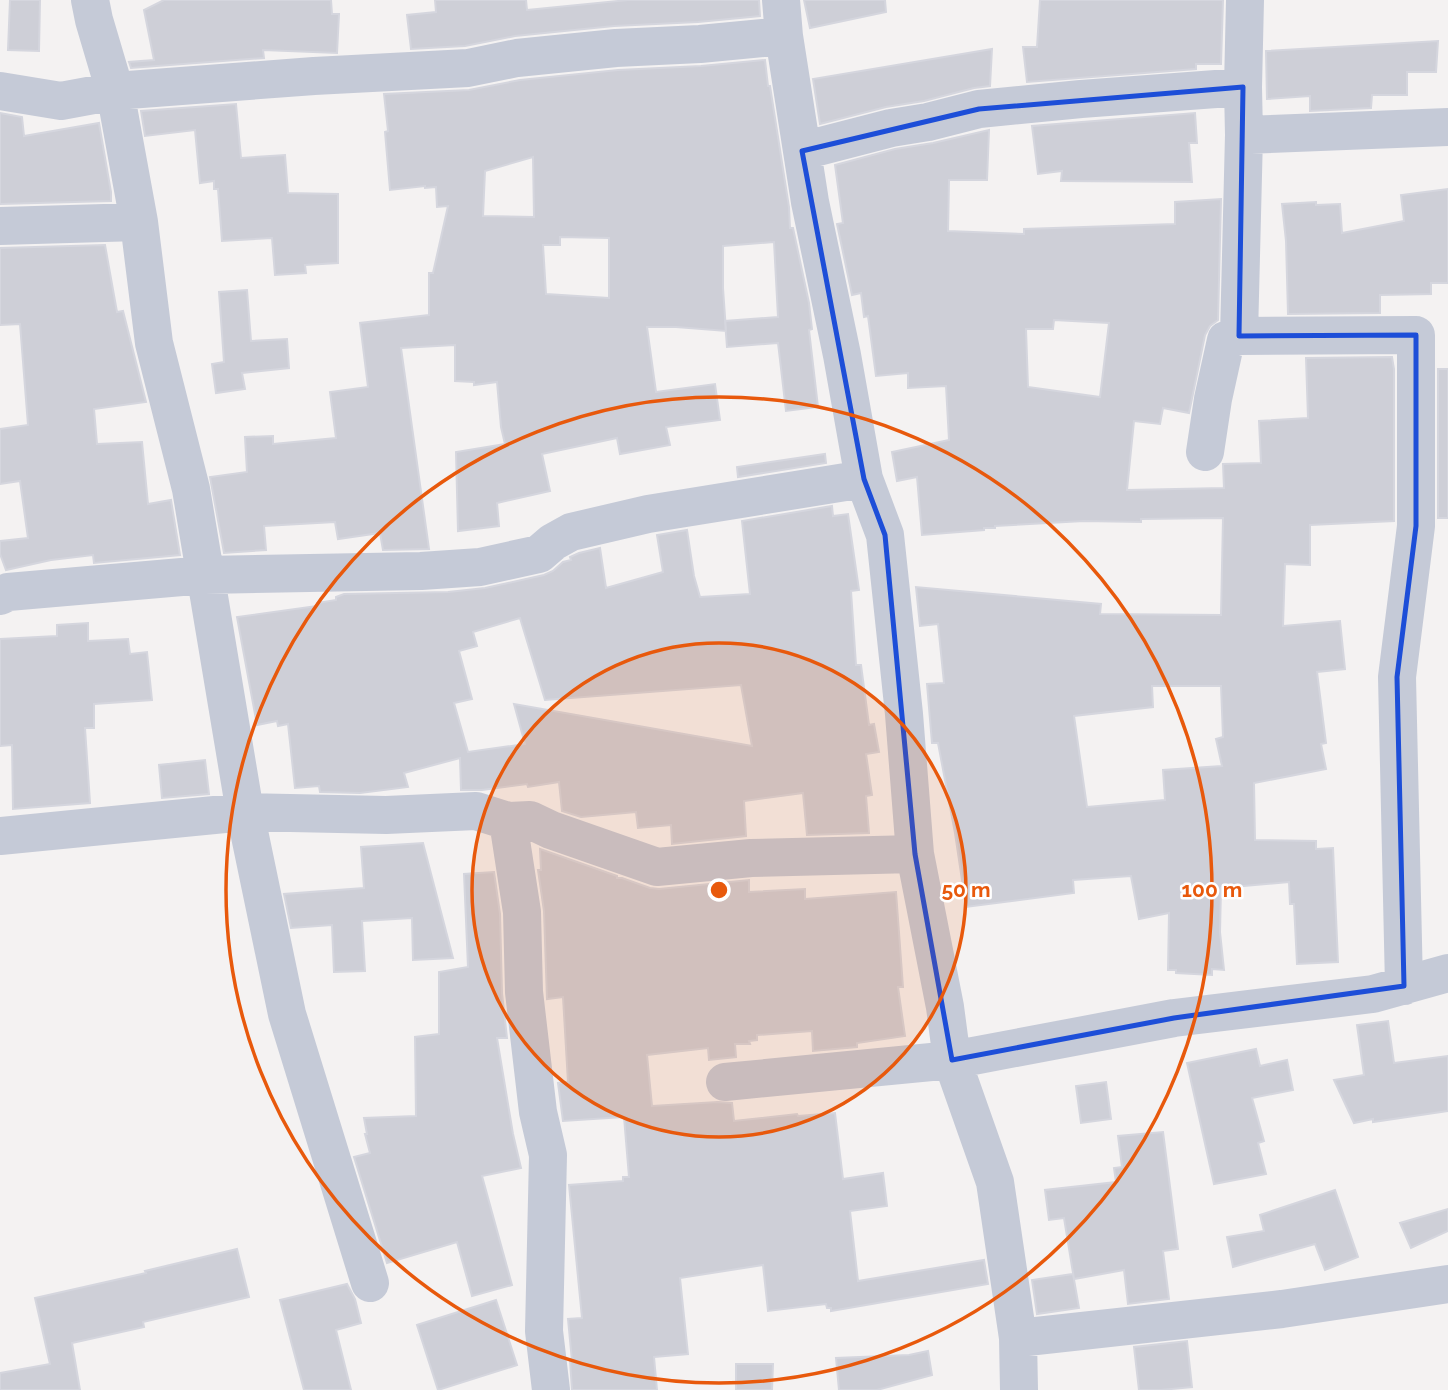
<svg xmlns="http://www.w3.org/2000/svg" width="1448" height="1390" font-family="Raleway,sans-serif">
  <rect width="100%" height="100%" fill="#f4f2f2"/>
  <!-- building -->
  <path fill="#cecfd7" stroke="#d5d6de" stroke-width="2" fill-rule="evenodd" d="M 10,0 L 40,0 L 39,51 L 8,50 Z
    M 164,0 L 331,0 L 332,14 L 339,14 L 337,53 L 263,50 L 264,58 L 131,68 L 129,62 L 154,60 L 144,10 Z
    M 435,0 L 526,0 L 527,10 L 628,0 L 759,0 L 760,16 L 698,22 L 614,26 L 515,36 L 465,46 L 411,49 L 407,15 L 436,12 Z
    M 804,0 L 885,0 L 886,12 L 810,28 Z
    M 1040,0 L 1223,0 L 1221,64 L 1196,64 L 1196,69 L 1027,82 L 1023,47 L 1037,47 Z
    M 1438,41 L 1436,72 L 1407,72 L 1407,95 L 1372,95 L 1371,108 L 1310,111 L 1310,96 L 1267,99 L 1266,51 Z
    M 992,49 L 990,86 L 974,88 L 924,101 L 886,107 L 820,124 L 813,79 Z
    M 765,60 L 768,86 L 770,86 L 789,207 L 790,228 L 793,228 L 809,303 L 812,329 L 809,330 L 818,407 L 786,411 L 778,343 L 727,347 L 725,321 L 778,317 L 774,242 L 723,246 L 723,288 L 726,331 L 676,327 L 647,327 L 656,392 L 715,384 L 720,420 L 666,427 L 670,445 L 620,454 L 617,438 L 542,454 L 550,491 L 497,503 L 499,526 L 458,531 L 456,452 L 505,444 L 501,427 L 497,382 L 474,385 L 474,382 L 455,381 L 455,345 L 401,348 L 429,549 L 383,550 L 380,533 L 338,539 L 335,522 L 264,526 L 266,550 L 224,553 L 210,477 L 247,472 L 245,437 L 273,436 L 273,444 L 336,438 L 330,392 L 368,387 L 360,323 L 429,315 L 429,273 L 433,273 L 448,206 L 437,207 L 436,187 L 425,188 L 425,186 L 390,190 L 385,132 L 388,131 L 384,94 L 469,90 L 520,80 L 618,70 L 701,66 ZM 533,157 L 534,217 L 483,216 L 485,171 ZM 560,237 L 609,238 L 609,298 L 546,294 L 543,245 L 560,245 Z
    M 236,104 L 241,158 L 285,155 L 288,193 L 338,194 L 338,263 L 305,265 L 306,273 L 275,275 L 272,238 L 222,241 L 218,189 L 214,189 L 214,181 L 200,183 L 195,130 L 145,136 L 141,111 Z
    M 0,113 L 22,117 L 24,136 L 99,123 L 111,192 L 111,201 L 0,204 Z
    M 1195,113 L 1197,143 L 1189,143 L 1192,182 L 1061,181 L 1062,171 L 1038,174 L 1032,126 Z
    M 989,130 L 987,180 L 949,180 L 948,231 L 1024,234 L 1024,229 L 1175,224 L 1175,202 L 1221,199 L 1218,320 L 1210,326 L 1205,335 L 1189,413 L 1163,408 L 1160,424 L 1134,421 L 1127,490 L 1224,488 L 1223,464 L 1261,463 L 1259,421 L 1308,418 L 1306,358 L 1392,357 L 1394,369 L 1394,521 L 1310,525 L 1310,565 L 1285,564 L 1283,626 L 1340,621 L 1345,669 L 1317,672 L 1326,743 L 1321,744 L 1326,769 L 1254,783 L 1255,840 L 1316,841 L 1316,849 L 1333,848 L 1338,962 L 1297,964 L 1294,904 L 1290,904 L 1289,882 L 1221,888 L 1220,932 L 1224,970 L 1212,969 L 1212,975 L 1176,973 L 1176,970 L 1168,970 L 1169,913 L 1139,919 L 1131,876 L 1073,880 L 1074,893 L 966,907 L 955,833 L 938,743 L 932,743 L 927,684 L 944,683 L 938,624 L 920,626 L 916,587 L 1101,604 L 1100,614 L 1221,615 L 1223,518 L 1141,519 L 1141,522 L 1084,521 L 995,526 L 995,528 L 984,528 L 984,530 L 922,535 L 917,477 L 897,481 L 892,452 L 949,440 L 946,386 L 908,388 L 908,373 L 876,376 L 868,316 L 864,317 L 861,293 L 852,295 L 837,224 L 843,223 L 835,165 L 895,149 L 933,143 ZM 1054,320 L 1109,323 L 1100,397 L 1028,387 L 1026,329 L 1053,329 ZM 1152,686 L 1221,686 L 1223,737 L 1216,739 L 1222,766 L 1163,770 L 1165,800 L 1087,807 L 1074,716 L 1153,707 Z
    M 1448,189 L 1448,283 L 1431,283 L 1431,294 L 1380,295 L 1380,313 L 1288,314 L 1286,241 L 1282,204 L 1316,202 L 1316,205 L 1340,204 L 1342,233 L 1404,221 L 1401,195 Z
    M 105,245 L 117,312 L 123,311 L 146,402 L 94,409 L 97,444 L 142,442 L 148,504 L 171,500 L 180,555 L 94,563 L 93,555 L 51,560 L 6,570 L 0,554 L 0,541 L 28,538 L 20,481 L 0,484 L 0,429 L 28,425 L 20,324 L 0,325 L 0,248 Z
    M 247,290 L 251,341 L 287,339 L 289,368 L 242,373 L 245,389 L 216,393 L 212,364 L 224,362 L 219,292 Z
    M 1438,369 L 1448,369 L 1448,518 L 1438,518 Z
    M 825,454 L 826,463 L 738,477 L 737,467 Z
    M 832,506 L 833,516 L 848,514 L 859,590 L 851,591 L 856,665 L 861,665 L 869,725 L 874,724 L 879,752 L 866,754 L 872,795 L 866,796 L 869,833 L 807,835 L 803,793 L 744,801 L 746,836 L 672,844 L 671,825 L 638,828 L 636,812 L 581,817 L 562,811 L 559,782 L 528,787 L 527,784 L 482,790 L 461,790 L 460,758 L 404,773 L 408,787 L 360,793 L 320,792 L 319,786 L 295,788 L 288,724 L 278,726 L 277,721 L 257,725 L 237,617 L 317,606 L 317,603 L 336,600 L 336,597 L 344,594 L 448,592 L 485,588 L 544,575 L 553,571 L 563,562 L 571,560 L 570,557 L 579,553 L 600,548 L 606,588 L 663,572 L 657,535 L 687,530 L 694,576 L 700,597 L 750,594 L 742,521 ZM 520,618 L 545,700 L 741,685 L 752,746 L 514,704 L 525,744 L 468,752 L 454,703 L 472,699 L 459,651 L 477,646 L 473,632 Z
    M 88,623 L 88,641 L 128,639 L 130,654 L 147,652 L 152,700 L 94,704 L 94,728 L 85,728 L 90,803 L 13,809 L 12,745 L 0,746 L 0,639 L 57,636 L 57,625 Z
    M 205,760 L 209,794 L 162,798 L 159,765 Z
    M 423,843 L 453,958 L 413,960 L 412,918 L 362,921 L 365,971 L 334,972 L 332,925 L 291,928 L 284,894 L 364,888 L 361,847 Z
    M 540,849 L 617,876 L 617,878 L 622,878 L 650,888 L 659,889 L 749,880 L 749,892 L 805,889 L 805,899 L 896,892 L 903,987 L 898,987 L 905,1036 L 857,1043 L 857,1047 L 813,1051 L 812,1031 L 757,1035 L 757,1040 L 749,1041 L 750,1044 L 735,1044 L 736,1057 L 709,1060 L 708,1048 L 647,1055 L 652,1106 L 718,1102 L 732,1103 L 734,1121 L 797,1114 L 798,1116 L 835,1113 L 843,1179 L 883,1173 L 887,1206 L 850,1211 L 858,1281 L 984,1260 L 988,1284 L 831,1311 L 831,1308 L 827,1308 L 826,1304 L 768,1311 L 763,1265 L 680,1278 L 688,1354 L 654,1357 L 657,1390 L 572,1390 L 570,1361 L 572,1361 L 568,1319 L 582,1318 L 569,1185 L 623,1181 L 623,1177 L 629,1177 L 624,1117 L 563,1121 L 558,1083 L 568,1082 L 563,997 L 547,999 L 544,911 L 538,870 L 541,870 Z
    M 494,872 L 500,914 L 502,993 L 507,1038 L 497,1038 L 513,1134 L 521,1168 L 482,1176 L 512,1285 L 472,1296 L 457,1242 L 387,1263 L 354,1157 L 370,1153 L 365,1134 L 367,1134 L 364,1118 L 416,1116 L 415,1037 L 439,1034 L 439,972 L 468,967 L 464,874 Z
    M 1388,1021 L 1394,1063 L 1448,1056 L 1448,1111 L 1373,1122 L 1373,1119 L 1354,1123 L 1334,1080 L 1364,1075 L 1357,1025 Z
    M 1256,1049 L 1260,1066 L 1287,1060 L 1293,1090 L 1252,1098 L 1264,1141 L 1258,1143 L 1266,1174 L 1214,1184 L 1187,1063 Z
    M 1106,1082 L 1111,1119 L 1081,1123 L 1076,1086 Z
    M 1163,1132 L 1178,1249 L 1163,1251 L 1169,1299 L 1128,1304 L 1124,1270 L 1074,1279 L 1064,1218 L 1049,1220 L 1045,1190 L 1116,1182 L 1114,1168 L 1122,1167 L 1118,1136 Z
    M 1335,1190 L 1358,1257 L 1325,1270 L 1315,1244 L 1233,1267 L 1227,1237 L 1264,1231 L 1260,1215 Z
    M 1448,1209 L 1448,1231 L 1411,1248 L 1400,1223 Z
    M 237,1249 L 249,1297 L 143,1322 L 144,1327 L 72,1343 L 80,1390 L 0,1390 L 0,1373 L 50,1364 L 35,1298 L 146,1273 L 145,1271 Z
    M 1073,1274 L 1079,1308 L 1037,1314 L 1032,1280 Z
    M 347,1284 L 355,1299 L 361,1323 L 336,1330 L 351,1390 L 304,1390 L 280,1300 Z
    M 496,1300 L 517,1365 L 438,1390 L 417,1325 Z
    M 1187,1341 L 1192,1387 L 1161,1390 L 1139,1390 L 1134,1347 Z
    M 928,1351 L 932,1375 L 877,1390 L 839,1390 L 836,1358 L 909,1355 Z
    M 736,1364 L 773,1364 L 772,1390 L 736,1390 Z"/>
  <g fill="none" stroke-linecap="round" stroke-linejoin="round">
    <!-- minor -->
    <path stroke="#c5cad7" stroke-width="38" d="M 90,0 L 94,20 L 115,91 L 139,222 L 154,343 L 191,489 L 245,812 L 287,1014 L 370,1283
      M 781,0 L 784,36 L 810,202 L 842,355 L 864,479 L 885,535 L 904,714 L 915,854 L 945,1007 L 952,1060 L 995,1182 L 1018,1338 L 1019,1390
      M 1245,0 L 1243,87 L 1244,135 L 1239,336 L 1416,335 L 1416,526 L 1397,677 L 1404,986
      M 0,91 L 61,101 L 115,91 L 314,76 L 468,68 L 517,58 L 616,48 L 700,44 L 784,36
      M 1244,135 L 1448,127
      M 802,151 L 891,128 L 928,122 L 979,109 L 1081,99 L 1243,87
      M 0,226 L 139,222
      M 1205,452 L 1213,399 L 1226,340 L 1239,336
      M 0,596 L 8,592 L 205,575 L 421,571 L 480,567 L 539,554 L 553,542 L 571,532 L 648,514 L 864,479
      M 508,821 L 522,912 L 524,992 L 538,1112 L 548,1155 L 544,1331 L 551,1390
      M 0,836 L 245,812 L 386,815 L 476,811 L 508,821 L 530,820 L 551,830 L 657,867 L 751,858 L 915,854
      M 725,1082 L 952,1060 L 1174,1018 L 1373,994 L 1448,973
      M 1018,1338 L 1282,1309 L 1448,1284"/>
  </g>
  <!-- marked area -->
  <path fill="none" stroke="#1d4ed8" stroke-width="5" stroke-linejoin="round" d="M 1243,87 L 1239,336 L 1416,335 L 1416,526 L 1397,677 L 1404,986 L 1174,1018 L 952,1060 L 915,854 L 885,535 L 864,479 L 802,151 L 979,109 Z"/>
  <!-- distance rings -->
  <circle cx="719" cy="890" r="247" fill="#e8590c" fill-opacity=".12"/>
  <g fill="none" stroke="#e8590c" stroke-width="3.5">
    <circle cx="719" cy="890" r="247"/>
    <circle cx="719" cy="890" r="493"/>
  </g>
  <circle cx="719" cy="890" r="10" fill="#e8590c" stroke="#fff" stroke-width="3.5"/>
  <g font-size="21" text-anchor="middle" font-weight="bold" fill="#e8590c" stroke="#fff" stroke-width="5" stroke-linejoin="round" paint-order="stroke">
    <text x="966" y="897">50 m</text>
    <text x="1212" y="897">100 m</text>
  </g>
</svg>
